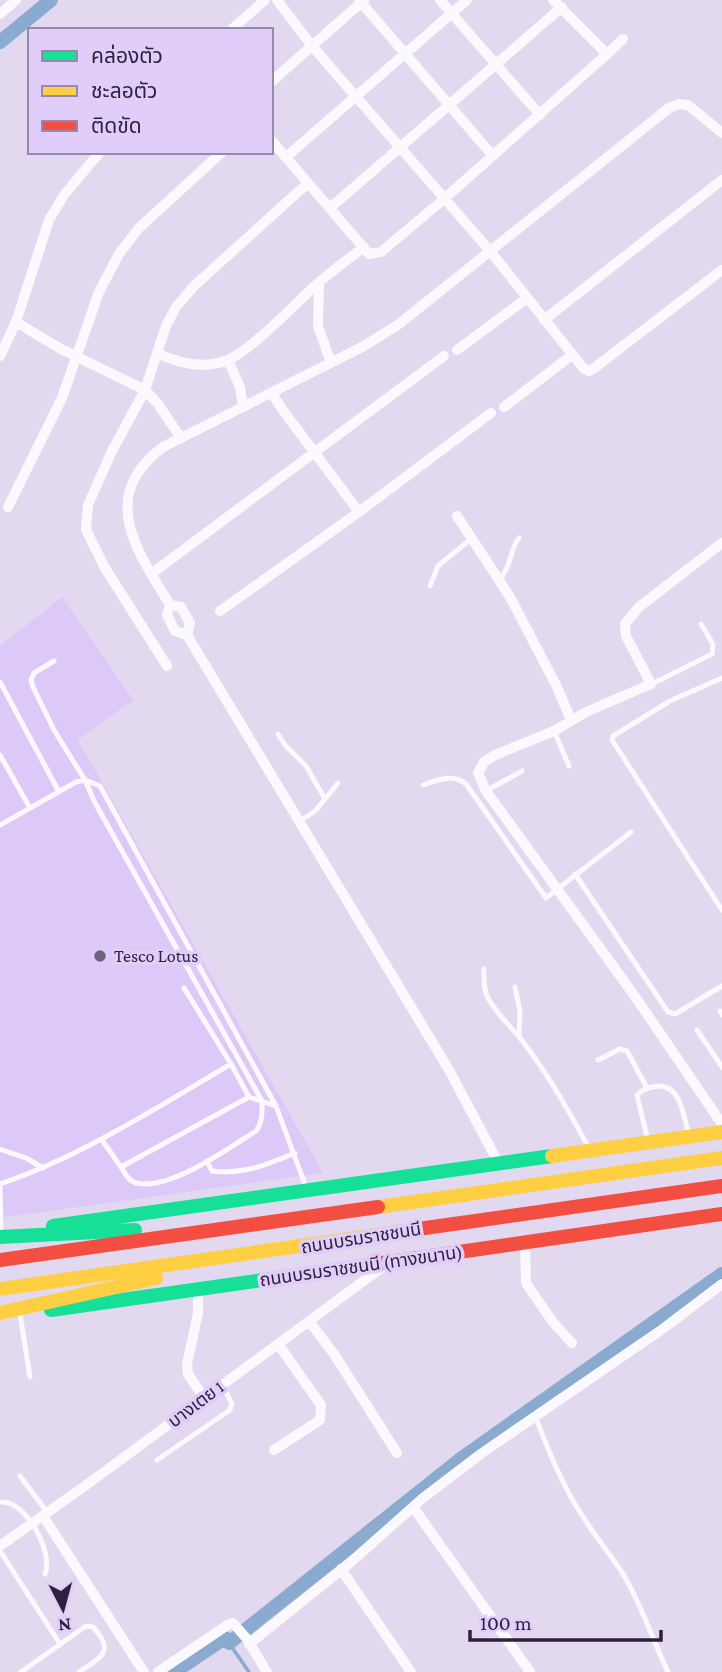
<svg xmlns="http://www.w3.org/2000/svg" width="722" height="1672" font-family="'Crimson Pro','Noto Sans Thai',serif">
  <rect width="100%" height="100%" fill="#e2d8f0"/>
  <!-- built -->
  <path fill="#ddc9f7" d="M 62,597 L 133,700 L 78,740 L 323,1173 L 0,1218 L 0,646 Z"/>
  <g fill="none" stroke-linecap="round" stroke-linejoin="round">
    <!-- stream -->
    <path stroke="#8aaacf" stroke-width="3.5" d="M 229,1643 L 249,1672"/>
    <!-- canal -->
    <path stroke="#8aaacf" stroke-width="14" d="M 0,42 L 51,0
      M 174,1672 L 225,1638 L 229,1643 L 462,1458 L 722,1274"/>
    <!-- lane -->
    <path stroke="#fbf9fd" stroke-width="5" d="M 499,580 C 513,564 509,550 519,538
      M 430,586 L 438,566 L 472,538
      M 54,661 L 34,673 L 31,680 L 33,687 L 54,730 L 85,780 L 94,801 L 262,1101 C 262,1113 263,1122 256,1131 C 227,1149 170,1191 136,1183 C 128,1181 125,1173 121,1167
      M 722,678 L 670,701 L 613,736 L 612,740 L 722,910
      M 0,682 L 59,792
      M 652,684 L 712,654 L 713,644 L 701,624
      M 554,731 L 569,766
      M 278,734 L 285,745 L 306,766 L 325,799 L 315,811 L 300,821
      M 0,755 L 30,808
      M 423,785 C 438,780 453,773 466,784 L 546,898 L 631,832
      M 486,791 L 522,771
      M 325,799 L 338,783
      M 0,825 L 76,782 L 85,780 L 100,786 L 276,1106
      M 575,874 L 668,1012 L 675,1014 L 722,986
      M 484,969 C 484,979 483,987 487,996 C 495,1013 509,1024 520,1038 C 547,1072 568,1110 589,1148
      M 515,987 L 520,1012 L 519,1036
      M 184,988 L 231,1064
      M 720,1011 L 722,1015
      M 697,1030 L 722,1067
      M 598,1060 L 620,1049 L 627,1051 L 647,1088
      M 102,1140 L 121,1167 L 249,1097
      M 648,1141 L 637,1095 C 643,1089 650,1087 658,1086 C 682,1085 684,1119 689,1136
      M 0,1149 L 26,1158 L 43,1168
      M 207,1161 L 212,1171 C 243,1175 266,1165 295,1153
      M 0,1184 C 82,1156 156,1108 231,1064 L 249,1097 L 276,1106 L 307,1190
      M 0,1185 L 1,1234
      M 20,1314 L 30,1377
      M 535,1415 C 549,1454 565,1492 589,1526 C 601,1544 615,1560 626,1579 C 643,1609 653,1641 668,1672
      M 157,1460 L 230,1410 L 232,1404 L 222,1384
      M 20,1476 L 47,1512
      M 2,1502 C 26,1501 54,1553 45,1574
      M 0,1551 L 60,1644
      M 21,1672 L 86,1626 L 93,1627 C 116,1652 101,1657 79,1672"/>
    <!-- street -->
    <path stroke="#fbf9fd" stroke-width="10" d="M 277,0 L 312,46 L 490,251 L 584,369 L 589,371 L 593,369 L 722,270
      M 359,0 L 493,156
      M 440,0 L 540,115
      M 0,14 L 16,0
      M 231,30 L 265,0
      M 607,54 L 623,39
      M 271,82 L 364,0
      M 271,140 L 369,254 L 381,252 L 444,199 L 607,54 L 553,0
      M 286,157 L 467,0
      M 330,208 L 562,7
      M 319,283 L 318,326 L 331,363
      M 544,320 L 722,180
      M 16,322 L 61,349 L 145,390 L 158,404 L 181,438
      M 457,350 L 526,299
      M 157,353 C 178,363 203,369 225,361 C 249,353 296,303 317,284 C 332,271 348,259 364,247
      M 0,356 L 16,322 L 49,220 L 64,195 L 100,152
      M 228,360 L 240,387 L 243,407
      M 272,393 L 282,409 L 359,512
      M 504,407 L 572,355
      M 8,507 L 62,398 L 99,292 L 119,254 L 139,228 L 222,152
      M 457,516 L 510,597 L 557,687 L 571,720
      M 722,543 L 639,607 L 625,624 L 626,636 L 651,684 L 586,712 L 554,731 L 495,755 L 484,762 L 478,773 L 486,791 L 634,995 L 722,1124
      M 151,574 L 444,356
      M 170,605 L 181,607 L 190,623 L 187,635
      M 220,611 L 359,512 L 491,413
      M 167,666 L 105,568 L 91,540 L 86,529 L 88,505 L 112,451 L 145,390 L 166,326 L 176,307 L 194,286 L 308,183
      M 499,1164 L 449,1070 L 187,635 L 175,631 L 167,615 L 170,605 C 137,551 97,496 163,447 L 364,346 L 399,324 L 669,108 L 679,104 L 688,105 L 722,133
      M 525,1242 L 526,1283 L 552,1321 L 572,1343
      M 198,1290 L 198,1313 L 187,1364 L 188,1374 L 204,1398
      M 309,1321 L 334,1354 L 397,1453
      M 274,1450 L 320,1420 L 321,1405 L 278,1344
      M 413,1507 L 530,1672
      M 43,1516 L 144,1672
      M 0,1546 L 89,1483 L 388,1263
      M 341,1569 L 411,1672
      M 249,1644 L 351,1562 L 423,1498 L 482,1453 L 664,1328 L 722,1284
      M 158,1672 L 229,1624 L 233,1623 L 247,1639 L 267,1672"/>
    <!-- fast -->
    <path stroke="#16e098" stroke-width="14" d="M 53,1226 L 552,1156
      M 0,1237 L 135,1230
      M 51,1310 L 362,1266"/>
    <!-- slow -->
    <path stroke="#ffcf43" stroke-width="14" d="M 552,1156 L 722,1132
      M 378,1207 L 722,1158
      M 0,1289 L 411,1230
      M 0,1313 L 156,1278"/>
    <!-- jam -->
    <path stroke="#f24e42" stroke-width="14" d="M 411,1230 L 722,1186
      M 0,1260 L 378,1207
      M 362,1266 L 722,1214"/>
  </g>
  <!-- markers -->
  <circle fill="#6d617c" stroke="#e1cdfa" stroke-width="2.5" cx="100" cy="956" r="7"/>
  <g text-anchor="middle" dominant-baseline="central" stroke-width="7" stroke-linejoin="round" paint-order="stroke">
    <!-- poi labels -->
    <g font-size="18" fill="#2e213d" stroke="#e1cdfa" text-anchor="start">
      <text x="114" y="956">Tesco Lotus</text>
    </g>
    <!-- street labels -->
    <g font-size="18" fill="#2e213d" stroke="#e1cdfa">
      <text transform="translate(361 1238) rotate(-9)">ถนนบรมราชชนนี</text>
      <text transform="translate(361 1266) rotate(-8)">ถนนบรมราชชนนี (ทางขนาน)</text>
      <text transform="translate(196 1404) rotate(-37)">บางเตย 1</text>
    </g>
  </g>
  <!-- legend -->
  <rect x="28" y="28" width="245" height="126" fill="#e1cdfa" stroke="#9988ae" stroke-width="2"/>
  <rect x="42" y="51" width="35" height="10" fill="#16e098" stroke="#9988ae" stroke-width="2"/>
  <text x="91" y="63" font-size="21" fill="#2e213d">คล่องตัว</text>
  <rect x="42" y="86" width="35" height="10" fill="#ffcf43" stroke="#9988ae" stroke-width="2"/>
  <text x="91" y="98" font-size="21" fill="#2e213d">ชะลอตัว</text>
  <rect x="42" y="121" width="35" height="10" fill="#f24e42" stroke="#9988ae" stroke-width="2"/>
  <text x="91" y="133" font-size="21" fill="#2e213d">ติดขัด</text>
  <!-- north arrow -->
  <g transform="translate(63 1609) rotate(174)" stroke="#e1cdfa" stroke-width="5" paint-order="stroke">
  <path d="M0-5L12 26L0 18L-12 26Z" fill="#2e213d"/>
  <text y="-10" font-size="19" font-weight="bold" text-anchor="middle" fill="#2e213d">N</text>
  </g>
  <!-- scale -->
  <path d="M470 1630v10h191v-10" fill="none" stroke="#2e213d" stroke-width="3.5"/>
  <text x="480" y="1630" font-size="21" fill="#2e213d" stroke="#e1cdfa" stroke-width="5" paint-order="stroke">100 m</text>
</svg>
